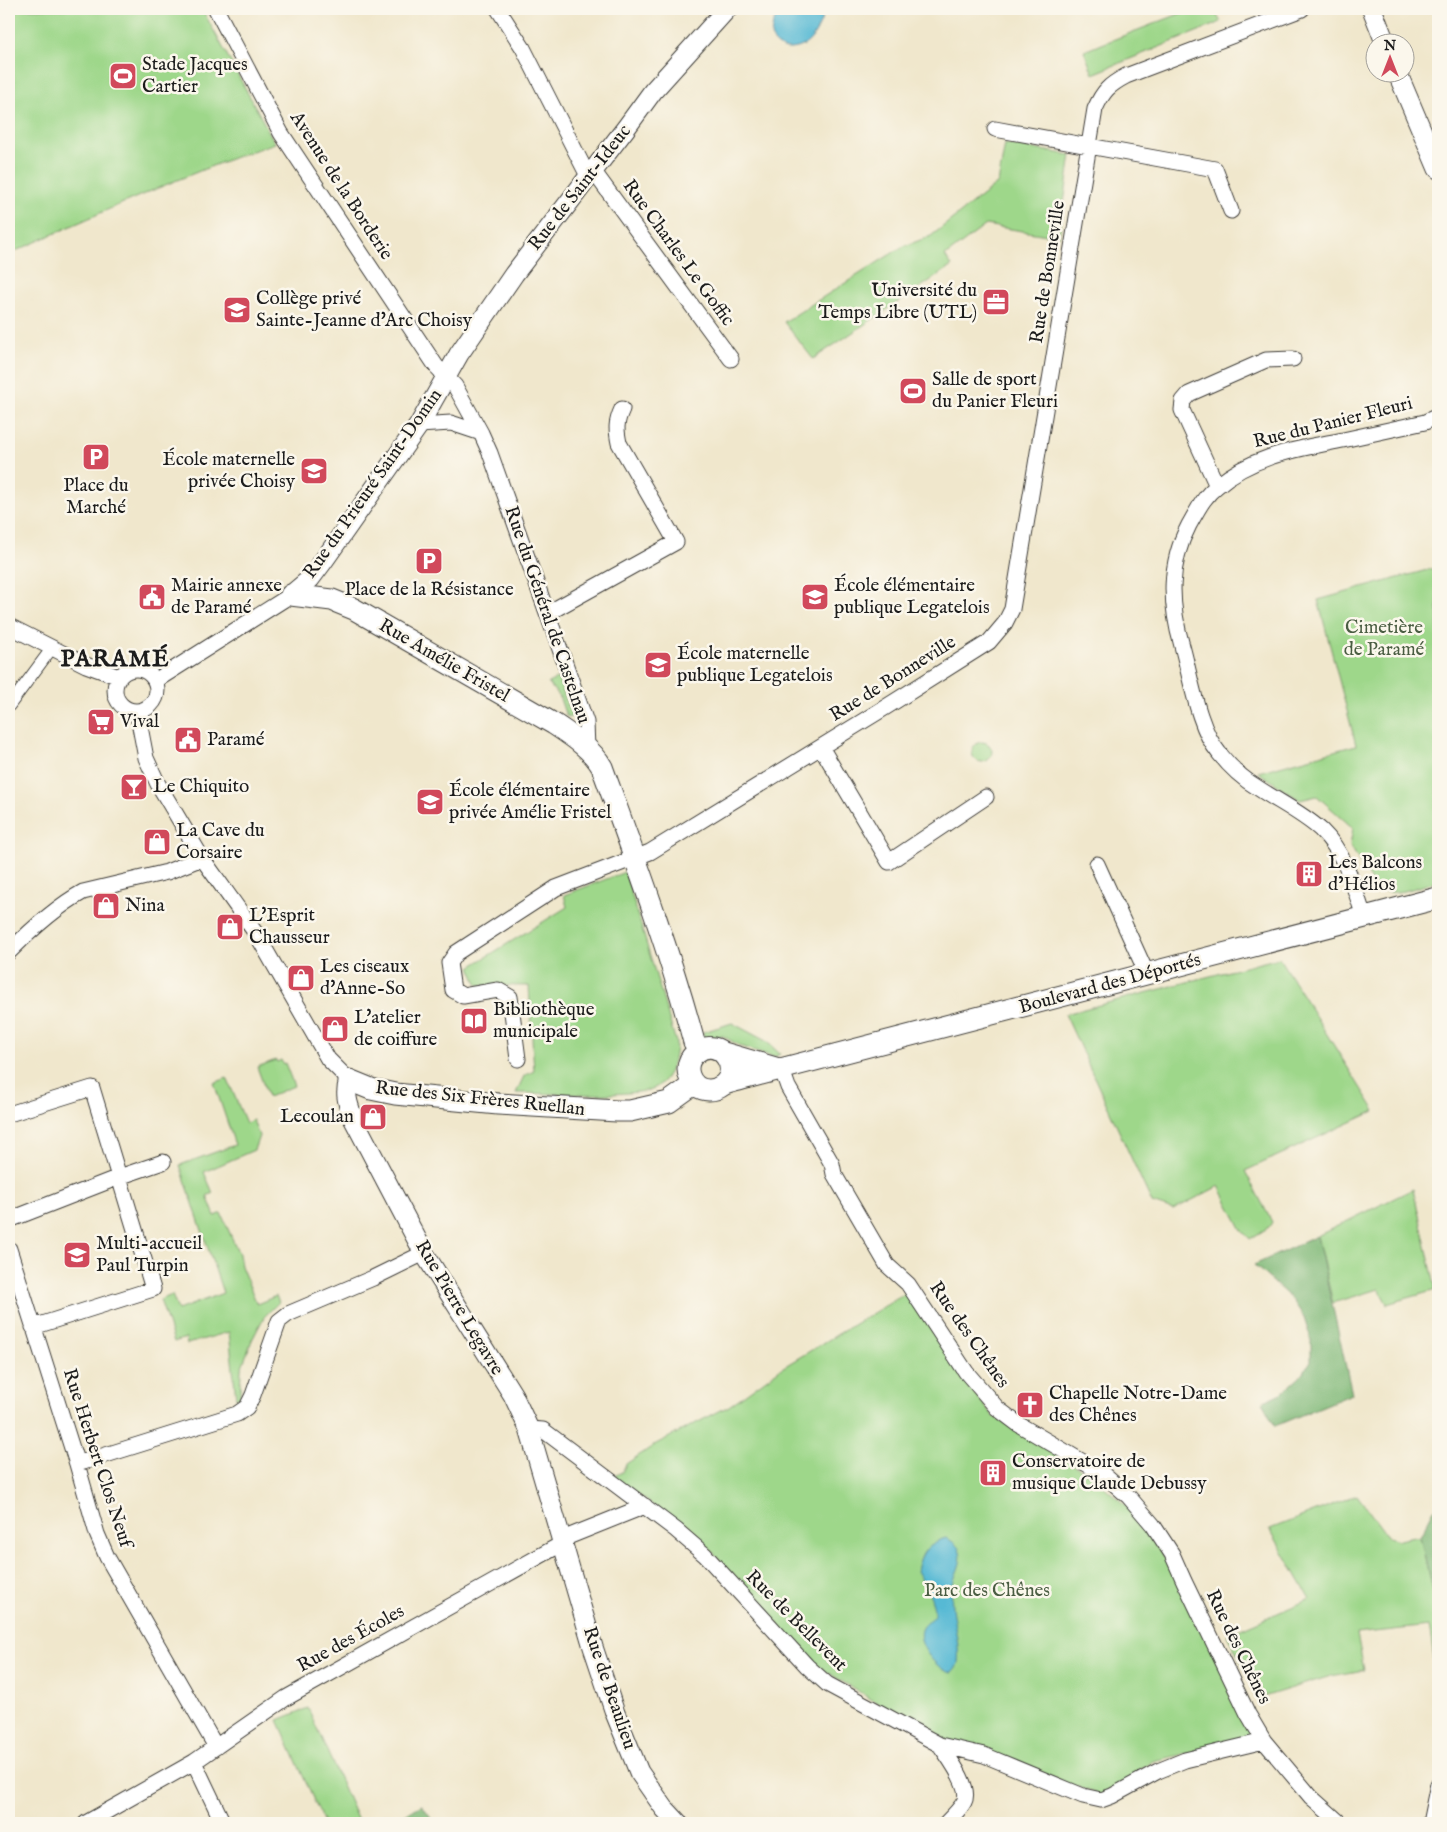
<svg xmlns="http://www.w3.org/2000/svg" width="1447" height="1832" font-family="'IM FELL English',serif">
  <rect width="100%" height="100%" fill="#fbf7ec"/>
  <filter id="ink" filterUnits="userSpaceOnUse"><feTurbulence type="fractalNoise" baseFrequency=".02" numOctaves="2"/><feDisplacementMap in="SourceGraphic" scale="10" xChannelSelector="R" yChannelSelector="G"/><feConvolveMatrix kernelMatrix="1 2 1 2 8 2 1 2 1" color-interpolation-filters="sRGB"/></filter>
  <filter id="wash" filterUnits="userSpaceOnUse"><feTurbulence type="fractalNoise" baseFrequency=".0096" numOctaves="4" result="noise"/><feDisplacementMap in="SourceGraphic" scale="20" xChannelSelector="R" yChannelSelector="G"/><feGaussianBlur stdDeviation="1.12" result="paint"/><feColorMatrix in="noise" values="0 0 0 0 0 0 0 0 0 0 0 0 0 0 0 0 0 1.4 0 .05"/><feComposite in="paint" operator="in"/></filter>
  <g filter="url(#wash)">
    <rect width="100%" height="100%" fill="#f0e7cc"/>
    <!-- green -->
    <path fill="#9ed78a" stroke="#5d7a53" d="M 9,9 L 202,9 L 275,143 C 184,174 96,215 9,254 Z
      M 1192,9 L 1213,9 L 1221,22 L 1093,74 L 1084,51 Z
      M 1005,144 L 1071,155 L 1059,237 L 986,225 L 945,256 L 952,266 L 813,359 L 784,322 L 902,247 L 931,236 L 998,183 Z
      M 1438,567 L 1438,881 C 1419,886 1389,901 1373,885 L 1350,845 L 1353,828 L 1317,796 L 1300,800 L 1258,772 L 1356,745 L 1318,600 Z
      M 558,678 L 572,717 L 566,716 L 559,696 L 548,683 Z
      M972 752a10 10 0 1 1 20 0a10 10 0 1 1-20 0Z
      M 625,872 L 676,1042 C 676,1058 671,1076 658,1086 C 641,1099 541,1093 516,1093 L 524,1076 L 534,1071 L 529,986 L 478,985 L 470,967 L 567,907 L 564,895 Z
      M 1279,958 L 1375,1111 L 1245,1171 L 1272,1222 L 1269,1227 L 1250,1239 L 1243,1232 L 1219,1186 L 1173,1210 L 1152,1203 L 1065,1014 Z
      M 732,1023 L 766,1041 L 780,1054 L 774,1057 L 740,1046 L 723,1036 L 703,1038 L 703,1032 Z
      M 276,1060 L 277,1062 L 281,1060 L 283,1064 L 285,1063 L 294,1086 L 268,1097 L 257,1067 Z
      M 227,1078 L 246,1123 L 253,1120 L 259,1136 L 254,1150 L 204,1172 L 213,1193 L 207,1196 L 215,1216 L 221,1213 L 239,1254 L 241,1266 L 257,1304 L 276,1296 L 279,1302 L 264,1317 L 252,1340 L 241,1369 L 240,1397 L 236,1398 L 229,1332 L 187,1344 L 186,1338 L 174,1342 L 160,1300 L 172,1295 L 178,1310 L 223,1293 L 180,1165 L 235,1145 L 214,1083 Z
      M 1413,1189 L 1436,1290 L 1387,1304 L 1379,1289 L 1333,1303 L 1317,1236 Z
      M 908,1292 L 964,1380 L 993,1416 L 1092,1476 L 1132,1511 L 1179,1577 L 1256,1738 L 1153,1761 L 1103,1796 L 939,1738 L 916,1727 L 814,1664 L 708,1547 L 614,1476 L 622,1472 L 626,1464 L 656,1444 L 729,1406 L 780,1369 Z
      M 1357,1495 L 1388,1537 L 1399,1540 L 1420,1536 L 1432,1590 L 1438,1589 L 1438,1677 L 1437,1677 L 1429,1626 L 1357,1634 L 1364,1670 L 1331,1676 L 1260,1698 L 1227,1635 L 1310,1599 L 1270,1529 Z
      M 308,1708 L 359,1823 L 324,1823 L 278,1720 Z"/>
    <!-- forest -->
    <path fill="#7eb876" stroke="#4d6a49" d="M 1317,1236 L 1352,1394 L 1275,1426 L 1262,1402 L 1282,1393 L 1300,1377 L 1311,1361 L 1311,1339 L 1304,1317 L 1292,1299 L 1254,1265 Z
      M 1438,1508 L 1438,1589 L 1432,1591 L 1420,1536 L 1434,1509 Z
      M 422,1805 L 435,1823 L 388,1823 Z"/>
    <!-- water -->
    <path fill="#56b9d4" stroke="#396a78" d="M 781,9 L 826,9 C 818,27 813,49 789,49 C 781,49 774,43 771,36 L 773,23 Z
      M 946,1538 C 951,1540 958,1545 960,1551 C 964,1563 953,1576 952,1589 C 949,1614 961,1640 958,1663 C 957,1667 955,1670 952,1673 C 939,1672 916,1645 921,1630 C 923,1624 931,1620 934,1615 C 935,1599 924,1584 917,1571 C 920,1553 929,1542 946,1538 Z"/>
  </g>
  <g filter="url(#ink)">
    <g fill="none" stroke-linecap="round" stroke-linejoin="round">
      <defs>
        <path id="pedestrian" d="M 9,706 L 52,648"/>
        <path id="minor" d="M 216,9 L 281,133 L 436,366 L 455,386 L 481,433 L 490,453 L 586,722 L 587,749
          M 498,9 L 523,48 L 585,170 L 597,176 L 731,359
          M 995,129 L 1215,169 L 1231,211
          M 419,425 L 451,423 L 481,433
          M 1217,486 L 1182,410 L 1183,401 L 1189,394 L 1266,360 L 1293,359
          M 548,613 L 676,542 L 619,443 C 616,429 616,422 622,409
          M 9,626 L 86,665 L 119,677
          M115 690a21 21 0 1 1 42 0a21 21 0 1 1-42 0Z
          M 155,681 L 291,595
          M 137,711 L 146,758 L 158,784 L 202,858 L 257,935 L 328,1059 L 349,1080
          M 821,747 L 889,862 L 986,797
          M 1097,864 L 1147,974
          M 1364,917 C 1354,886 1345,853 1321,830 C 1302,813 1279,802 1258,788 C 1243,779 1230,767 1219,753 C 1198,728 1191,678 1182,646 C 1170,604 1168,565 1189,525 C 1197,511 1204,496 1217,486 C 1253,455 1299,449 1343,440 C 1371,434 1398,428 1425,422 L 1438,416
          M 9,952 C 31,930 56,907 83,892 L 167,872 L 202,858
          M 518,1059 L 510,997 L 498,990 L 463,996 L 453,990 L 449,963 L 456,953 L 556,888 L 650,852 L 886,707 L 989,642 L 1005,623 L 1012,609 L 1095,109 C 1103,91 1109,85 1126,76 L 1302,9
          M 782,1070 L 788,1087 L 832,1164 L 834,1174 L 887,1265 L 908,1284 L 966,1372 L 997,1408 L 1018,1424 L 1102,1473 L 1129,1497 L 1153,1525 L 1172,1554 L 1184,1581 L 1248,1714 L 1264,1741 L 1311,1797 L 1340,1823
          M 9,1114 L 92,1088 L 153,1289 L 33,1327
          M 9,1220 L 119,1177 L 163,1162
          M 9,1249 L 77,1464 L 97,1534 L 107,1557 L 216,1747
          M 529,1429 L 543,1430 L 547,1433 L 676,1530 L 705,1555 L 807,1666 L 827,1684 L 940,1745 L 984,1755 L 1083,1796 L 1101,1800 L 1112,1796 L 1158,1771 L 1185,1760 L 1264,1741
          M 77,1464 L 237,1414 L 247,1407 L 253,1395 L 279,1321 L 288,1314 L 373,1278 L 424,1253
          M 940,1745 C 948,1757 972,1787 964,1802 C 960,1809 952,1817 946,1823
          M 194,1762 L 223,1823
          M 86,1823 L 194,1762 L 286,1698 L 556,1547 L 570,1536 L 645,1506
          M 1430,1823 L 1438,1784"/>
        <path id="tertiary" d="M 1372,9 L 1385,42
          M 1397,72 L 1438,169
          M 291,595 L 310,579 L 322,563 L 419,425 L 459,354 L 514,274 L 626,128 L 653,91 L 727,9
          M 349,1080 C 344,1094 348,1104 353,1118 L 424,1253 L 513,1395 L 529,1429 L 593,1647 L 615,1713 L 639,1772 L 664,1808 L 678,1823"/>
        <path id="secondary" d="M 291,595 L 332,600 L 354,609 L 554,724 C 572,736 592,749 602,767 C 635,858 669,949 694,1042 L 699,1050
          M 724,1053 L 779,1069
          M 349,1080 L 371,1089 L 395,1094 L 498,1104 L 617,1111 L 630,1111 L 669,1102 L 694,1084
          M 723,1085 C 743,1067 718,1036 697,1052 C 680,1064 689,1090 709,1090 C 715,1090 719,1088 723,1085 C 729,1082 736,1081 742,1079 L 1438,898"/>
      </defs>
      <!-- pedestrian casing -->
      <use href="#pedestrian" stroke="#3c3a36" stroke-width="13"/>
      <!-- minor casing -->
      <use href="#minor" stroke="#3c3a36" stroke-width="17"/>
      <!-- tertiary casing -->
      <use href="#tertiary" stroke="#3c3a36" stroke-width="21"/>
      <!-- secondary casing -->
      <use href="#secondary" stroke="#3c3a36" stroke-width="23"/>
      <!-- pedestrian -->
      <use href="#pedestrian" stroke="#fff" stroke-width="11"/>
      <!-- minor -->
      <use href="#minor" stroke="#fff" stroke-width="15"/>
      <!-- tertiary -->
      <use href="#tertiary" stroke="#fff" stroke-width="19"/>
      <!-- secondary -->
      <use href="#secondary" stroke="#fff" stroke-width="21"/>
    </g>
  </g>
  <!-- icons -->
  <defs>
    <symbol id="stadium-square" viewBox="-11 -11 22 22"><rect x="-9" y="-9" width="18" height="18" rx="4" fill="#d1495b" stroke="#fbf7ec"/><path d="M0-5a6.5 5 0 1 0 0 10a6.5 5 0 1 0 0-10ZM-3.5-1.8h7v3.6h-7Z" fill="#fff"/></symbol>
    <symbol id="office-square" viewBox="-11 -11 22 22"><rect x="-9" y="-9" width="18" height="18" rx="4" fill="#d1495b" stroke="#fbf7ec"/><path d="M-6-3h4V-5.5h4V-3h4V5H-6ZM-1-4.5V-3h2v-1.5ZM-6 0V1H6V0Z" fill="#fff"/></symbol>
    <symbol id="school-square" viewBox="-11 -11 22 22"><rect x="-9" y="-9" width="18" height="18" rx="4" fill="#d1495b" stroke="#fbf7ec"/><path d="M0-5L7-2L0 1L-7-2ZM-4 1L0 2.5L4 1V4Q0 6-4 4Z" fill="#fff"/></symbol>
    <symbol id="parking-square" viewBox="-11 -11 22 22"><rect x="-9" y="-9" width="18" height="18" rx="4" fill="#d1495b" stroke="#fbf7ec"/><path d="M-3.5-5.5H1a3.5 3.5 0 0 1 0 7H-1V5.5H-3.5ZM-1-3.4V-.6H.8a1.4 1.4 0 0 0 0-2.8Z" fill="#fff"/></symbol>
    <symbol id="civic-square" viewBox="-11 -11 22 22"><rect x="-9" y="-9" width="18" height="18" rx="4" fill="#d1495b" stroke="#fbf7ec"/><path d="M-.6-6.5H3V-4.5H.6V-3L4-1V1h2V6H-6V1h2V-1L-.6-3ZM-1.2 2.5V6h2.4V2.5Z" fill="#fff"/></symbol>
    <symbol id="supermarket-square" viewBox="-11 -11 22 22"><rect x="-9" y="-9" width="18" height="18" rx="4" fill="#d1495b" stroke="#fbf7ec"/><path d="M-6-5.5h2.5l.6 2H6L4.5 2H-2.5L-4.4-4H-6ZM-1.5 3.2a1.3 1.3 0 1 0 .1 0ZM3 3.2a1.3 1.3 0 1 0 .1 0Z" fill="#fff"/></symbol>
    <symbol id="bar-square" viewBox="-11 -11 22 22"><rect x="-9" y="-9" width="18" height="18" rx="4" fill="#d1495b" stroke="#fbf7ec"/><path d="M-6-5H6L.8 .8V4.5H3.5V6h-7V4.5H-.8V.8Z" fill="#fff"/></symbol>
    <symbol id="shop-square" viewBox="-11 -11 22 22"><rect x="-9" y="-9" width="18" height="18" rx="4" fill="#d1495b" stroke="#fbf7ec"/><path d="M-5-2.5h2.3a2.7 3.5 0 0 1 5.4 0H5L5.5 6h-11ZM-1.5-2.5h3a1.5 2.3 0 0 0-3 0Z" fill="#fff"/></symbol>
    <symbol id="building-square" viewBox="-11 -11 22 22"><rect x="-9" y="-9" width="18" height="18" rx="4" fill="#d1495b" stroke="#fbf7ec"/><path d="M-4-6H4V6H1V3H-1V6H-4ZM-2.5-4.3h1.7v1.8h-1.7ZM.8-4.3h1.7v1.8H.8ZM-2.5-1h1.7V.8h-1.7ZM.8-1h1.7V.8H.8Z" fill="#fff"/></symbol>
    <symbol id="library-square" viewBox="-11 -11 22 22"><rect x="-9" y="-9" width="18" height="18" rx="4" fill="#d1495b" stroke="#fbf7ec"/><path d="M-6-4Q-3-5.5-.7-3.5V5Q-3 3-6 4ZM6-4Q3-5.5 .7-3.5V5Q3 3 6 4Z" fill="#fff"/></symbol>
    <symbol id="church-square" viewBox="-11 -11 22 22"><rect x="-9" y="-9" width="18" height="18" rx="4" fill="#d1495b" stroke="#fbf7ec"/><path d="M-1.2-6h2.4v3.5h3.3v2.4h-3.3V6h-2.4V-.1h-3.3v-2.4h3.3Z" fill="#fff"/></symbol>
  </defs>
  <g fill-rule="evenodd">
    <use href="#stadium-square" x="107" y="60" width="32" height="32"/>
    <use href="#office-square" x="980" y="286" width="32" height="32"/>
    <use href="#school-square" x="221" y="294" width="32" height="32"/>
    <use href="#stadium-square" x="897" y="375" width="32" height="32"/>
    <use href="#parking-square" x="80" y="441" width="32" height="32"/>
    <use href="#school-square" x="298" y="455" width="32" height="32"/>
    <use href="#parking-square" x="413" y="545" width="32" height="32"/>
    <use href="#civic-square" x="136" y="581" width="32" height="32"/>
    <use href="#school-square" x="799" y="581" width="32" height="32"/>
    <use href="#school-square" x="642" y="649" width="32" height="32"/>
    <use href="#supermarket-square" x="85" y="706" width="32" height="32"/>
    <use href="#civic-square" x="172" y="724" width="32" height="32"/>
    <use href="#bar-square" x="118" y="771" width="32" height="32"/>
    <use href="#school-square" x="414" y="786" width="32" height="32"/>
    <use href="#shop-square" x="141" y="826" width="32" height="32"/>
    <use href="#building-square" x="1293" y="858" width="32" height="32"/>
    <use href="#shop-square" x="90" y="890" width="32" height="32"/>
    <use href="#shop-square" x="214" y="911" width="32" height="32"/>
    <use href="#shop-square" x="285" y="962" width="32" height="32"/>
    <use href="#library-square" x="458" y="1005" width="32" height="32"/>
    <use href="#shop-square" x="319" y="1013" width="32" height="32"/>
    <use href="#shop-square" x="357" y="1101" width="32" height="32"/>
    <use href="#school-square" x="61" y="1239" width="32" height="32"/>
    <use href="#church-square" x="1014" y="1389" width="32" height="32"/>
    <use href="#building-square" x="977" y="1457" width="32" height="32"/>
  </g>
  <g text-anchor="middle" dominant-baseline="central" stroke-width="5" stroke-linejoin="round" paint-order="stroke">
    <!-- poi labels -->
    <g font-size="19" fill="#1c1c1c" stroke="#fbf7ec" text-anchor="start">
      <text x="142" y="65">Stade Jacques<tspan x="142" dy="22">Cartier</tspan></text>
      <text x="977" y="291" text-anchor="end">Université du<tspan x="977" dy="22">Temps Libre (UTL)</tspan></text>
      <text x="256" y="299">Collège privé<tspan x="256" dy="22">Sainte-Jeanne d'Arc Choisy</tspan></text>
      <text x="932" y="380">Salle de sport<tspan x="932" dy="22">du Panier Fleuri</tspan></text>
      <text x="295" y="460" text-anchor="end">École maternelle<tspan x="295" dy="22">privée Choisy</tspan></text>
      <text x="96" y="486" text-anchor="middle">Place du<tspan x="96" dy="22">Marché</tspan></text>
      <text x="171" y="586">Mairie annexe<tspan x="171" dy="22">de Paramé</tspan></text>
      <text x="834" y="586">École élémentaire<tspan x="834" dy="22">publique Legatelois</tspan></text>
      <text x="429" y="590" text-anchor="middle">Place de la Résistance</text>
      <text x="677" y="654">École maternelle<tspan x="677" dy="22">publique Legatelois</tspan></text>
      <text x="120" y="722">Vival</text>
      <text x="207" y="740">Paramé</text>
      <text x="153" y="787">Le Chiquito</text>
      <text x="449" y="791">École élémentaire<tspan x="449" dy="22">privée Amélie Fristel</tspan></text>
      <text x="176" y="831">La Cave du<tspan x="176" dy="22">Corsaire</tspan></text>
      <text x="1328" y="863">Les Balcons<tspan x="1328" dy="22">d’Hélios</tspan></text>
      <text x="125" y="906">Nina</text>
      <text x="249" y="916">L'Esprit<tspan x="249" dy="22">Chausseur</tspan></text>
      <text x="320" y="967">Les ciseaux<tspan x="320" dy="22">d'Anne-So</tspan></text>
      <text x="493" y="1010">Bibliothèque<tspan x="493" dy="22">municipale</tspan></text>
      <text x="354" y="1018">L'atelier<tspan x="354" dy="22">de coiffure</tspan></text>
      <text x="354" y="1117" text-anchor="end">Lecoulan</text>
      <text x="96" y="1244">Multi-accueil<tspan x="96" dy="22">Paul Turpin</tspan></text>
      <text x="1049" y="1394">Chapelle Notre-Dame<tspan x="1049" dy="22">des Chênes</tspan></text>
      <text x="1012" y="1462">Conservatoire de<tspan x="1012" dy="22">musique Claude Debussy</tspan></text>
    </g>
    <!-- street labels -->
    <g font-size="19" fill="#1c1c1c" stroke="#fbf7ec">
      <text transform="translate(341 186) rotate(57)">Avenue de la Borderie</text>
      <text transform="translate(580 188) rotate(-52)">Rue de Saint-Ideuc</text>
      <text transform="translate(678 253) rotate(54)">Rue Charles Le Goffic</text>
      <text transform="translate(1048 272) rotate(-81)">Rue de Bonneville</text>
      <text transform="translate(1333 423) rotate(-14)">Rue du Panier Fleuri</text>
      <text transform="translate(373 484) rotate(-55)">Rue du Prieuré Saint-Domin</text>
      <text transform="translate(547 615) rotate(71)">Rue du Général de Castelnau</text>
      <text transform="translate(444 661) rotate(30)">Rue Amélie Fristel</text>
      <text transform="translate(893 679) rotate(-32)">Rue de Bonneville</text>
      <text transform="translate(1110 984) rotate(-15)">Boulevard des Déportés</text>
      <text transform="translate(480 1099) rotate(6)">Rue des Six Frères Ruellan</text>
      <text transform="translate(459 1308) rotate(59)">Rue Pierre Legavre</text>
      <text transform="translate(969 1335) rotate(55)">Rue des Chênes</text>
      <text transform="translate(97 1458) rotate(72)">Rue Herbert Clos Neuf</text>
      <text transform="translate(796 1621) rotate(45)">Rue de Bellevent</text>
      <text transform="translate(351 1639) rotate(-29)">Rue des Écoles</text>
      <text transform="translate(1238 1647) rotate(64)">Rue des Chênes</text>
      <text transform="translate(609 1688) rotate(71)">Rue de Beaulieu</text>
    </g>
    <!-- park labels -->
    <g font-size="19" fill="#4a5d42" stroke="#fbf7ec">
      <text x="1384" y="628">Cimetière<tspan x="1384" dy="22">de Paramé</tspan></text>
      <text x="987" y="1591">Parc des Chênes</text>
    </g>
    <!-- district labels -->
    <g font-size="24" font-weight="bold" letter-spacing="1" fill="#1c1c1c" stroke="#fbf7ec">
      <text x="115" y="659">PARAMÉ</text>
    </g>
  </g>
  <!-- margin -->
  <rect width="1447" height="1832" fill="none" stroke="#fbf7ec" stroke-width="30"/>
  <!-- north arrow -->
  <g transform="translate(1390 58)"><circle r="24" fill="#fbf7ec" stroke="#a29f99"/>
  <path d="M0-4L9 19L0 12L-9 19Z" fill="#d1495b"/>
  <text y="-8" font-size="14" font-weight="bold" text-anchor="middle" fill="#1c1c1c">N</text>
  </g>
</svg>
